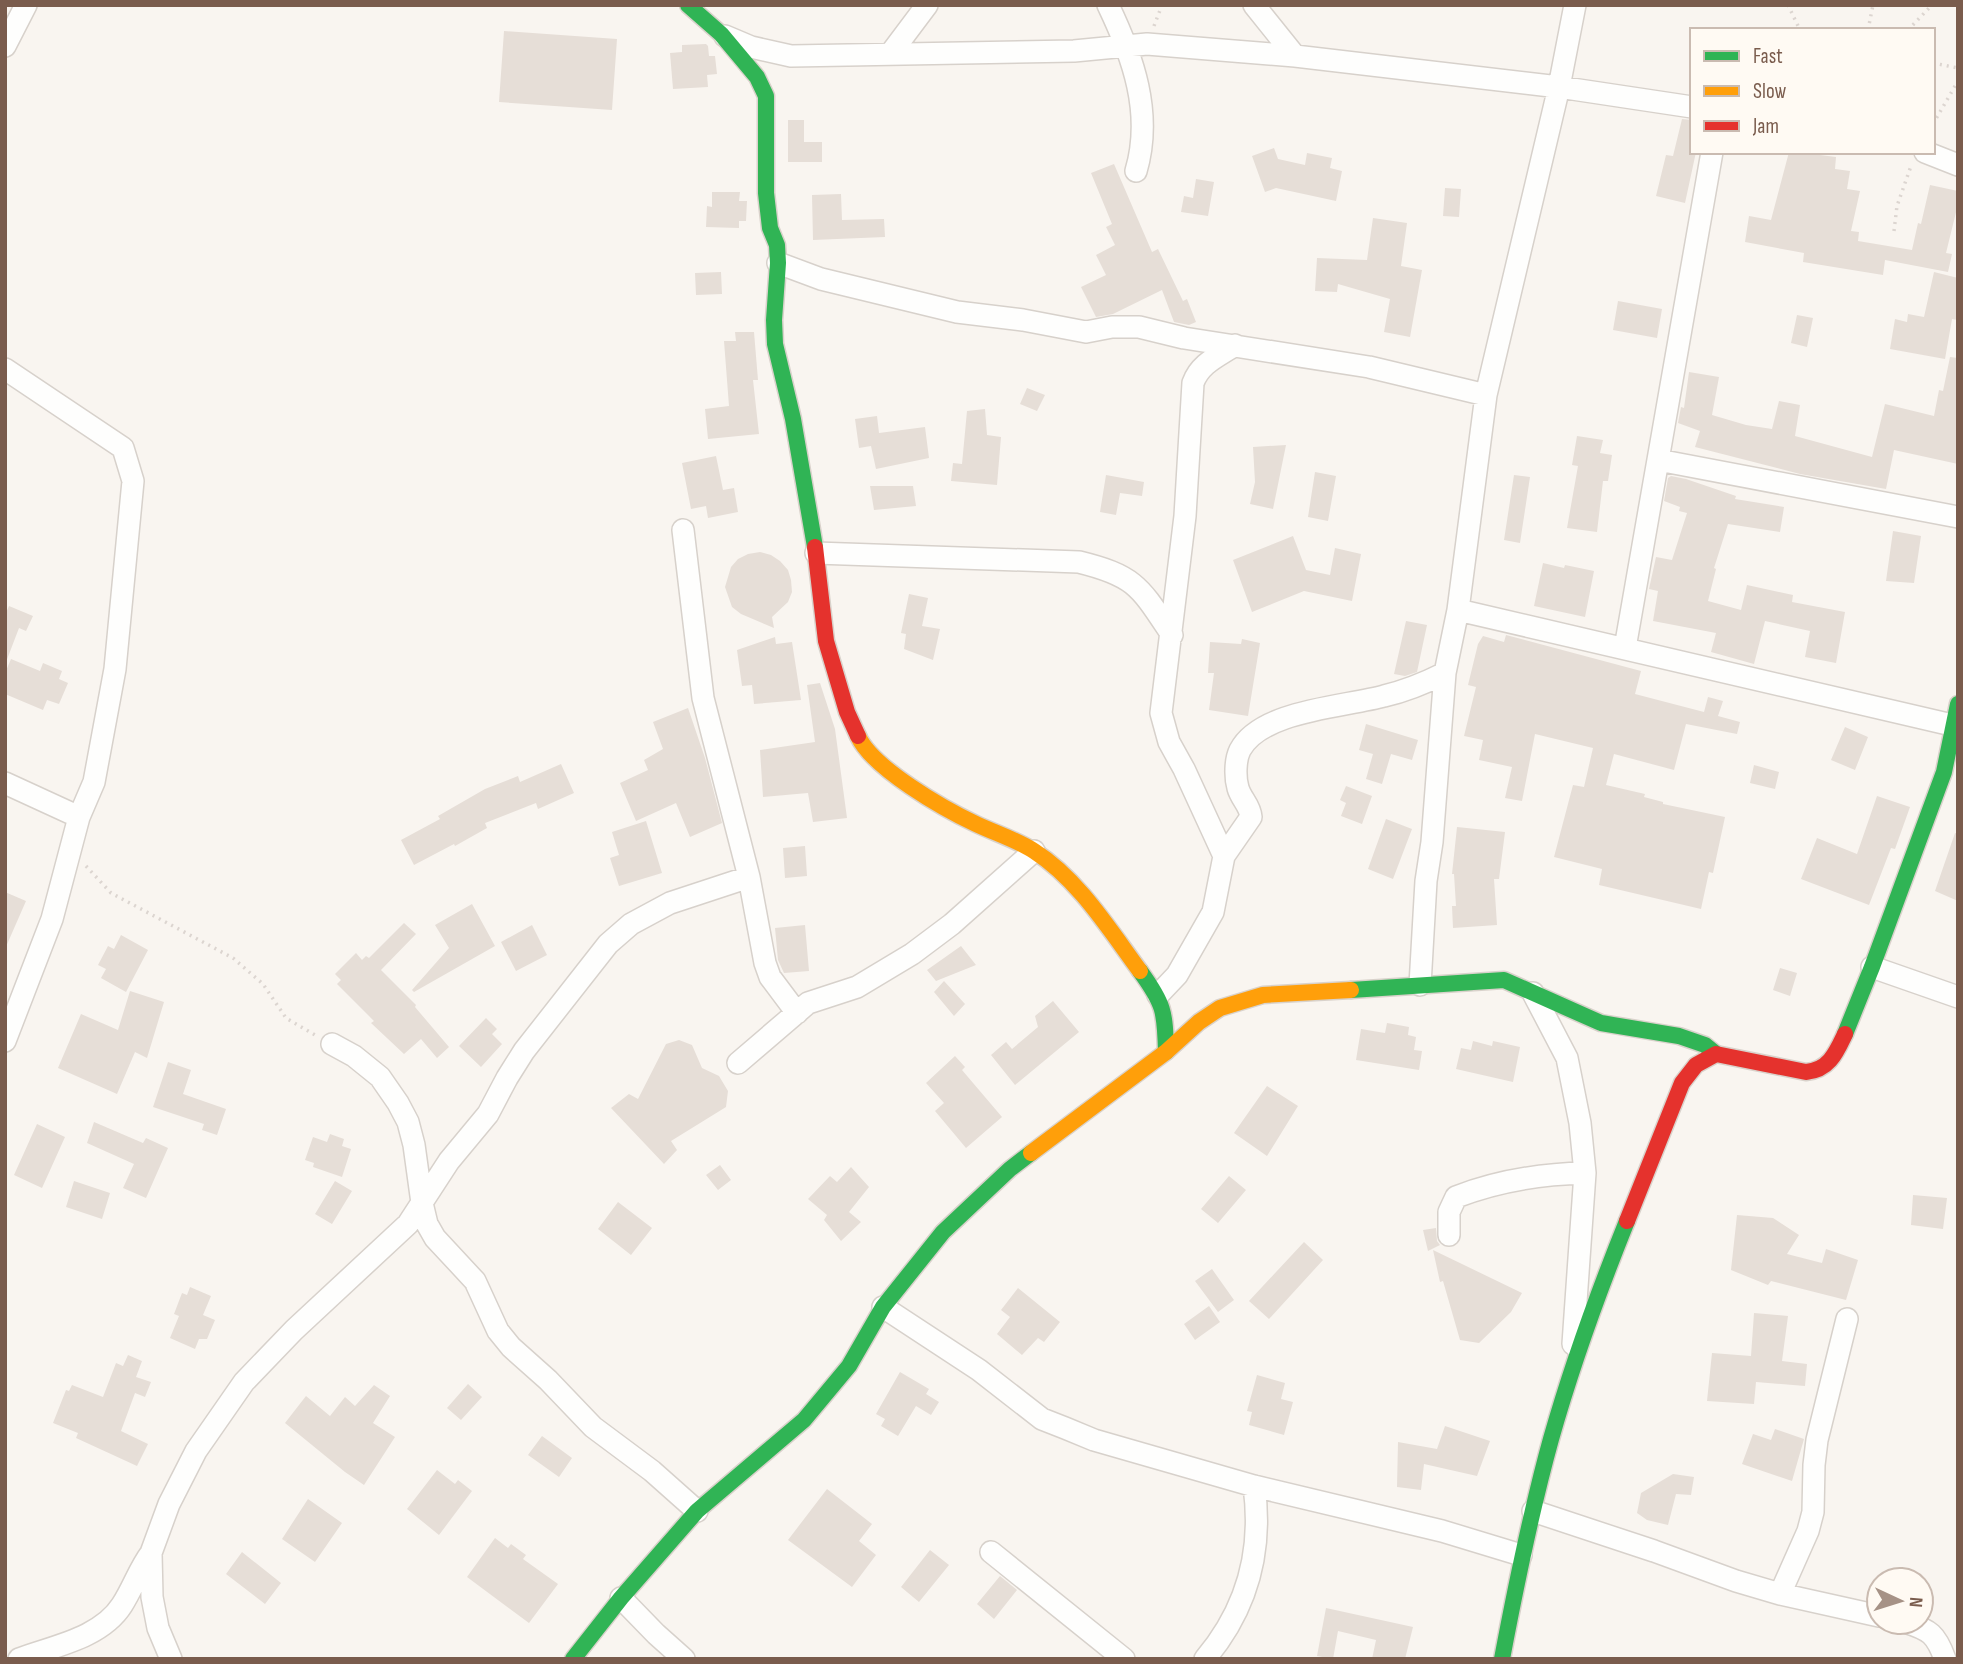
<svg xmlns="http://www.w3.org/2000/svg" width="1963" height="1664" font-family="'Sofia Sans Condensed',sans-serif">
  <rect width="100%" height="100%" fill="#f9f5f0"/>
  <!-- building -->
  <path fill="#e6ded7" d="M 504,31 L 617,39 L 612,110 L 499,102 Z
    M 706,44 L 708,46 L 709,56 L 715,56 L 717,74 L 707,75 L 708,87 L 673,89 L 670,53 L 682,52 L 682,45 Z
    M 1682,119 L 1692,120 L 1692,152 L 1696,152 L 1685,203 L 1656,196 L 1666,155 L 1673,156 Z
    M 788,120 L 804,120 L 804,142 L 822,142 L 822,162 L 788,162 Z
    M 1274,148 L 1278,159 L 1305,165 L 1307,153 L 1332,158 L 1330,168 L 1342,171 L 1336,201 L 1276,188 L 1265,192 L 1252,156 Z
    M 1789,152 L 1813,152 L 1812,154 L 1836,157 L 1835,169 L 1850,171 L 1847,189 L 1860,191 L 1851,231 L 1859,232 L 1858,241 L 1912,250 L 1918,223 L 1921,224 L 1930,185 L 1958,191 L 1958,204 L 1946,253 L 1952,254 L 1948,272 L 1885,260 L 1883,275 L 1803,262 L 1804,253 L 1745,242 L 1749,216 L 1771,220 Z
    M 1114,164 L 1152,252 L 1158,249 L 1183,301 L 1187,299 L 1196,322 L 1189,325 L 1174,322 L 1162,290 L 1113,314 L 1096,317 L 1081,287 L 1106,275 L 1096,255 L 1115,245 L 1106,227 L 1112,224 L 1091,173 Z
    M 1196,179 L 1214,182 L 1208,216 L 1181,212 L 1184,196 L 1193,198 Z
    M 1445,188 L 1461,189 L 1459,217 L 1443,216 Z
    M 712,192 L 740,192 L 739,201 L 747,201 L 746,221 L 739,221 L 739,228 L 706,227 L 707,206 L 712,207 Z
    M 841,194 L 842,220 L 884,219 L 885,237 L 813,240 L 812,195 Z
    M 1373,218 L 1407,223 L 1401,266 L 1422,270 L 1410,337 L 1384,332 L 1390,299 L 1338,284 L 1337,292 L 1315,291 L 1317,258 L 1367,260 Z
    M 721,272 L 722,294 L 696,295 L 695,273 Z
    M 1934,272 L 1958,278 L 1958,320 L 1952,319 L 1945,359 L 1890,349 L 1895,319 L 1907,322 L 1908,314 L 1924,317 Z
    M 1618,301 L 1662,309 L 1657,338 L 1613,330 Z
    M 1797,315 L 1813,318 L 1807,347 L 1791,343 Z
    M 735,332 L 754,332 L 758,380 L 753,380 L 759,434 L 708,439 L 705,409 L 729,406 L 724,341 L 736,341 Z
    M 1950,357 L 1958,358 L 1958,464 L 1894,450 L 1886,489 L 1800,474 L 1695,447 L 1700,431 L 1678,423 L 1681,407 L 1684,408 L 1689,372 L 1719,377 L 1712,415 L 1746,425 L 1772,429 L 1779,401 L 1800,405 L 1795,436 L 1872,457 L 1885,404 L 1934,416 L 1939,390 L 1943,391 Z
    M 1027,388 L 1045,395 L 1037,411 L 1020,404 Z
    M 985,409 L 987,435 L 1001,437 L 997,485 L 951,481 L 953,463 L 962,464 L 967,411 Z
    M 877,416 L 879,433 L 925,427 L 929,458 L 876,469 L 871,446 L 859,448 L 855,419 Z
    M 1577,436 L 1603,440 L 1600,453 L 1612,455 L 1608,481 L 1603,481 L 1597,532 L 1567,528 L 1578,466 L 1572,465 Z
    M 1286,445 L 1273,509 L 1250,504 L 1255,482 L 1253,447 Z
    M 716,456 L 723,490 L 734,488 L 738,512 L 708,518 L 706,506 L 691,509 L 682,463 Z
    M 1315,472 L 1336,476 L 1328,521 L 1308,517 Z
    M 1106,475 L 1144,482 L 1142,496 L 1120,493 L 1116,515 L 1100,512 Z
    M 1514,475 L 1530,477 L 1520,543 L 1504,540 Z
    M 1671,476 L 1686,479 L 1736,496 L 1735,499 L 1784,507 L 1780,532 L 1728,524 L 1714,568 L 1716,569 L 1708,601 L 1741,610 L 1747,585 L 1793,595 L 1792,602 L 1845,612 L 1836,663 L 1805,657 L 1810,631 L 1765,621 L 1754,664 L 1711,652 L 1716,633 L 1653,621 L 1658,591 L 1649,589 L 1656,557 L 1672,560 L 1687,513 L 1679,511 L 1680,507 L 1664,501 L 1668,478 Z
    M 870,486 L 913,486 L 916,506 L 874,510 Z
    M 1893,531 L 1921,536 L 1914,583 L 1886,581 Z
    M 1293,536 L 1306,570 L 1330,575 L 1335,548 L 1361,554 L 1352,601 L 1304,591 L 1252,612 L 1233,560 Z
    M 760,552 L 771,555 L 780,561 L 788,570 L 791,580 L 792,592 L 788,602 L 772,617 L 774,628 L 741,614 L 732,607 L 725,587 L 731,567 L 738,559 L 748,554 Z
    M 1543,563 L 1564,568 L 1565,565 L 1594,571 L 1585,617 L 1534,606 Z
    M 909,594 L 928,598 L 922,626 L 940,629 L 933,660 L 904,649 L 906,634 L 901,633 Z
    M 9,606 L 33,616 L 26,631 L 19,628 L 6,662 L 5,615 Z
    M 1406,621 L 1427,625 L 1417,672 L 1405,676 L 1394,674 Z
    M 1506,635 L 1641,671 L 1635,694 L 1704,712 L 1708,697 L 1723,701 L 1718,716 L 1740,722 L 1737,734 L 1686,724 L 1674,770 L 1614,754 L 1606,785 L 1645,794 L 1644,797 L 1663,802 L 1663,804 L 1725,817 L 1713,873 L 1709,872 L 1701,909 L 1599,885 L 1602,869 L 1554,857 L 1573,785 L 1584,787 L 1593,748 L 1535,734 L 1522,801 L 1505,798 L 1512,767 L 1479,760 L 1483,740 L 1464,736 L 1476,687 L 1468,685 L 1478,644 L 1483,636 L 1504,642 Z
    M 775,637 L 776,644 L 792,642 L 801,700 L 754,704 L 752,685 L 742,686 L 737,650 Z
    M 1242,639 L 1260,643 L 1248,716 L 1209,710 L 1214,673 L 1208,673 L 1210,642 L 1241,644 Z
    M 11,659 L 40,671 L 43,663 L 62,671 L 59,679 L 68,683 L 59,704 L 47,700 L 43,710 L 5,694 L 5,673 Z
    M 820,683 L 835,729 L 847,818 L 813,822 L 808,793 L 763,797 L 760,750 L 815,742 L 807,685 Z
    M 688,708 L 705,758 L 722,823 L 690,837 L 676,803 L 636,821 L 620,783 L 648,770 L 644,760 L 663,749 L 653,722 Z
    M 1366,724 L 1418,740 L 1412,760 L 1391,754 L 1382,784 L 1366,779 L 1373,754 L 1359,750 Z
    M 1845,727 L 1868,737 L 1855,770 L 1831,760 Z
    M 561,764 L 574,793 L 538,809 L 536,803 L 485,823 L 487,828 L 455,846 L 454,844 L 414,865 L 401,840 L 440,819 L 438,816 L 485,789 L 518,776 L 520,782 Z
    M 1754,765 L 1779,772 L 1775,789 L 1750,783 Z
    M 1346,786 L 1372,796 L 1362,824 L 1341,816 L 1346,803 L 1340,800 Z
    M 1877,796 L 1910,807 L 1895,849 L 1891,848 L 1869,905 L 1801,879 L 1817,838 L 1857,854 Z
    M 1386,819 L 1412,829 L 1393,879 L 1368,869 Z
    M 646,821 L 662,873 L 619,886 L 610,858 L 619,855 L 612,832 Z
    M 1457,827 L 1505,832 L 1499,879 L 1494,879 L 1497,925 L 1453,928 L 1452,906 L 1456,906 L 1454,874 L 1452,874 Z
    M 1955,833 L 1958,834 L 1958,901 L 1935,891 Z
    M 805,846 L 807,876 L 785,878 L 783,848 Z
    M 5,892 L 26,901 L 5,949 Z
    M 472,904 L 495,946 L 414,992 L 412,990 L 449,948 L 435,925 Z
    M 404,923 L 416,934 L 381,970 L 416,1005 L 415,1007 L 449,1047 L 437,1058 L 421,1039 L 404,1054 L 371,1023 L 374,1021 L 337,984 L 341,980 L 335,974 L 356,953 L 362,960 L 366,956 L 369,958 Z
    M 532,925 L 547,955 L 516,971 L 501,942 Z
    M 805,925 L 809,971 L 784,973 L 778,960 L 775,928 Z
    M 121,935 L 148,950 L 126,992 L 101,978 L 106,969 L 98,965 L 108,946 L 114,949 Z
    M 961,946 L 976,965 L 936,981 L 927,970 Z
    M 1780,968 L 1797,973 L 1790,996 L 1773,990 Z
    M 944,981 L 965,1004 L 954,1016 L 934,992 Z
    M 130,991 L 164,1002 L 147,1058 L 135,1052 L 117,1094 L 58,1068 L 81,1014 L 118,1030 Z
    M 1053,1001 L 1079,1032 L 1015,1085 L 991,1055 L 1006,1042 L 1012,1049 L 1038,1027 L 1035,1016 Z
    M 486,1018 L 497,1029 L 492,1034 L 502,1044 L 481,1067 L 459,1046 Z
    M 1387,1023 L 1409,1027 L 1408,1035 L 1416,1037 L 1414,1050 L 1422,1051 L 1419,1070 L 1356,1060 L 1361,1029 L 1385,1033 Z
    M 679,1040 L 692,1045 L 702,1068 L 719,1076 L 728,1091 L 726,1107 L 671,1141 L 677,1150 L 664,1164 L 611,1108 L 629,1094 L 638,1099 L 666,1044 Z
    M 1473,1041 L 1492,1046 L 1493,1041 L 1520,1047 L 1513,1082 L 1456,1069 L 1461,1048 L 1471,1050 Z
    M 955,1056 L 965,1067 L 962,1070 L 1002,1117 L 966,1148 L 935,1111 L 944,1103 L 926,1083 Z
    M 168,1062 L 191,1070 L 183,1094 L 226,1109 L 217,1135 L 202,1130 L 204,1124 L 153,1107 Z
    M 1267,1086 L 1298,1106 L 1267,1156 L 1234,1133 Z
    M 94,1122 L 143,1143 L 146,1138 L 168,1148 L 146,1198 L 123,1188 L 134,1164 L 87,1143 Z
    M 37,1124 L 65,1137 L 42,1188 L 14,1175 Z
    M 330,1134 L 344,1139 L 342,1146 L 351,1149 L 342,1177 L 313,1167 L 314,1163 L 305,1160 L 313,1137 L 327,1142 Z
    M 720,1165 L 731,1180 L 718,1190 L 706,1175 Z
    M 851,1167 L 869,1187 L 849,1212 L 861,1222 L 841,1241 L 824,1220 L 827,1215 L 808,1199 L 830,1176 L 837,1182 Z
    M 1229,1176 L 1246,1190 L 1218,1223 L 1201,1209 Z
    M 74,1181 L 110,1193 L 102,1219 L 66,1207 Z
    M 335,1181 L 352,1191 L 332,1224 L 315,1214 Z
    M 1913,1195 L 1947,1198 L 1943,1229 L 1911,1225 Z
    M 618,1202 L 652,1228 L 631,1255 L 598,1229 Z
    M 1737,1215 L 1773,1218 L 1799,1235 L 1787,1254 L 1822,1263 L 1826,1249 L 1858,1260 L 1846,1300 L 1771,1281 L 1768,1285 L 1731,1270 Z
    M 1436,1228 L 1437,1241 L 1440,1245 L 1428,1251 L 1423,1230 Z
    M 1304,1242 L 1323,1260 L 1269,1319 L 1249,1301 Z
    M 1433,1250 L 1522,1293 L 1511,1312 L 1479,1343 L 1460,1340 L 1443,1281 L 1440,1282 Z
    M 1212,1269 L 1234,1300 L 1218,1312 L 1195,1281 Z
    M 190,1287 L 211,1296 L 203,1315 L 215,1320 L 207,1339 L 199,1339 L 195,1349 L 170,1338 L 179,1316 L 174,1314 L 182,1293 L 187,1295 Z
    M 1018,1288 L 1060,1322 L 1044,1342 L 1038,1338 L 1022,1355 L 997,1334 L 1010,1317 L 1001,1310 Z
    M 1209,1306 L 1220,1322 L 1195,1340 L 1184,1324 Z
    M 1754,1313 L 1788,1316 L 1782,1361 L 1807,1364 L 1805,1386 L 1756,1382 L 1754,1404 L 1707,1401 L 1712,1353 L 1751,1356 Z
    M 128,1355 L 142,1361 L 136,1377 L 151,1382 L 145,1397 L 135,1393 L 121,1431 L 148,1444 L 137,1466 L 76,1438 L 78,1433 L 53,1423 L 66,1390 L 69,1391 L 72,1385 L 103,1397 L 116,1363 L 123,1366 Z
    M 900,1372 L 929,1389 L 926,1394 L 939,1402 L 931,1415 L 916,1406 L 898,1436 L 881,1426 L 885,1419 L 876,1414 Z
    M 1257,1375 L 1285,1383 L 1281,1399 L 1293,1402 L 1284,1435 L 1249,1425 L 1252,1412 L 1247,1411 Z
    M 468,1384 L 482,1397 L 461,1420 L 447,1408 Z
    M 374,1385 L 390,1396 L 373,1423 L 395,1437 L 364,1485 L 345,1472 L 285,1423 L 306,1396 L 330,1416 L 345,1397 L 355,1406 Z
    M 1445,1426 L 1490,1441 L 1477,1476 L 1424,1464 L 1421,1490 L 1397,1487 L 1398,1442 L 1437,1449 Z
    M 1775,1429 L 1804,1439 L 1792,1481 L 1742,1464 L 1753,1434 L 1771,1440 Z
    M 542,1436 L 572,1458 L 559,1477 L 528,1455 Z
    M 437,1470 L 455,1484 L 458,1480 L 472,1491 L 439,1535 L 407,1509 Z
    M 1673,1474 L 1694,1477 L 1691,1495 L 1676,1494 L 1668,1525 L 1647,1520 L 1637,1513 L 1641,1493 Z
    M 827,1489 L 872,1524 L 859,1541 L 876,1555 L 852,1587 L 788,1540 Z
    M 308,1499 L 342,1523 L 315,1562 L 282,1539 Z
    M 495,1538 L 508,1548 L 511,1544 L 526,1555 L 523,1559 L 558,1584 L 529,1623 L 467,1577 Z
    M 930,1550 L 949,1565 L 919,1602 L 901,1587 Z
    M 242,1552 L 281,1583 L 265,1604 L 226,1574 Z
    M 1000,1576 L 1017,1590 L 994,1619 L 977,1604 Z
    M 1326,1608 L 1413,1627 L 1405,1659 L 1372,1659 L 1376,1640 L 1338,1631 L 1333,1659 L 1317,1656 Z"/>
  <g fill="none" stroke-linecap="round" stroke-linejoin="round">
    <defs>
      <path id="street" d="M 1108,5 C 1133,57 1153,113 1136,171
        M 1254,5 L 1295,56
        M 725,36 L 751,47 L 791,56 L 1074,51 L 1147,44 L 1295,56 L 1559,87 L 1692,107
        M 5,46 L 26,5
        M 891,53 L 927,5
        M 1925,152 L 1958,165
        M 778,263 L 821,279 L 957,312 L 1023,320 L 1086,332 L 1112,327 L 1139,327 L 1184,338 L 1369,367 L 1486,395
        M 5,369 L 123,448 L 133,481 L 115,669 L 94,782 L 79,817 L 52,919 L 5,1041
        M 1658,460 L 1958,517
        M 683,530 L 703,698 L 749,877 L 765,963 L 770,977 L 797,1013
        M 816,553 L 1079,562 C 1136,576 1140,587 1172,635
        M 1458,610 L 1952,725
        M 1625,648 L 1712,152
        M 5,783 L 79,817
        M 1224,856 L 1184,769 L 1169,742 L 1161,713 L 1185,516 L 1193,383 C 1200,363 1219,356 1235,345
        M 1872,967 L 1958,997
        M 1420,985 L 1426,881 L 1432,842 L 1445,673 L 1458,610 L 1486,395 L 1559,87 L 1575,5
        M 1533,993 L 1567,1058 L 1580,1123 L 1585,1173 L 1573,1344
        M 1158,995 L 1177,975 L 1213,912 L 1224,856 L 1251,817 C 1250,805 1241,799 1238,788 C 1235,778 1235,760 1240,750 C 1261,710 1345,707 1384,696 C 1406,691 1425,683 1445,673
        M 332,1044 L 354,1056 L 380,1077 L 398,1103 L 408,1122 L 414,1145 L 422,1203 L 427,1224 L 435,1238 L 475,1281 L 498,1331 L 511,1347 L 548,1380 L 593,1427 L 652,1471 L 697,1511
        M 738,1063 L 808,1003 L 857,987 L 912,954 L 952,924 L 1034,851
        M 1449,1235 L 1449,1212 L 1456,1197 C 1497,1181 1542,1174 1585,1173
        M 883,1307 L 979,1370 L 1042,1419 L 1065,1428 L 1094,1440 L 1254,1486 L 1442,1531 L 1521,1555
        M 1533,1511 L 1654,1551 L 1736,1581 L 1780,1594 L 1879,1616
        M 991,1552 L 1124,1659
        M 1780,1594 L 1808,1531 L 1813,1512 L 1814,1465 L 1817,1440 L 1847,1319
        M 621,1598 L 656,1634 L 684,1659
        M 1905,1622 C 1930,1630 1936,1634 1945,1659
        M 19,1659 C 54,1646 101,1638 122,1605 C 133,1588 139,1569 151,1553
        M 171,1659 L 158,1628 L 152,1597 L 151,1553 L 169,1504 L 196,1451 L 244,1382 L 294,1330 L 408,1224 L 449,1161 L 488,1114 L 507,1078 L 524,1051 L 608,944 L 631,924 L 670,903 L 749,877
        M 1205,1659 C 1248,1608 1263,1551 1254,1486"/>
      <path id="fast" d="M 688,5 L 721,34 L 757,77 L 766,96 L 766,193 L 770,228 L 777,245 L 778,263 L 774,320 L 775,344 L 793,419 L 815,547
        M 1140,971 C 1164,1004 1165,1011 1166,1052
        M 1351,990 L 1504,980 L 1601,1023 L 1679,1036 L 1705,1045 L 1716,1054
        M 1845,1034 L 1872,967 L 1944,772 L 1958,704
        M 573,1659 L 621,1598 L 697,1511 L 804,1420 L 849,1366 L 883,1307 L 943,1232 L 1010,1169 L 1031,1153
        M 1502,1659 C 1516,1585 1531,1511 1551,1439 C 1572,1365 1598,1293 1627,1221"/>
      <path id="slow" d="M 858,736 C 872,768 944,809 976,824 C 995,833 1017,840 1034,851 C 1078,879 1109,929 1140,971
        M 1031,1153 L 1166,1052 L 1199,1022 L 1220,1008 L 1263,995 L 1351,990"/>
      <path id="jam" d="M 815,547 L 826,641 L 847,712 L 858,736
        M 1627,1221 L 1682,1083 L 1696,1065 L 1716,1054 L 1806,1072 C 1829,1070 1836,1053 1845,1034"/>
    </defs>
    <!-- street casing -->
    <use href="#street" stroke="#d7d1cb" stroke-width="24"/>
    <!-- fast casing -->
    <use href="#fast" stroke="#d9d2cb" stroke-width="19"/>
    <!-- slow casing -->
    <use href="#slow" stroke="#d9d2cb" stroke-width="19"/>
    <!-- jam casing -->
    <use href="#jam" stroke="#d9d2cb" stroke-width="19"/>
    <!-- path -->
    <path stroke="#dcd5d0" stroke-width="3.5" stroke-dasharray="2 5" stroke-linecap="butt" d="M 1788,5 L 1800,30
      M 1154,26 L 1162,5
      M 1868,30 L 1873,5
      M 1908,30 L 1932,5
      M 1933,63 L 1958,68
      M 1933,124 L 1958,81
      M 1894,231 L 1897,206 L 1911,166
      M 86,866 L 111,893 L 233,958 L 263,984 L 286,1018 L 315,1035"/>
    <!-- street -->
    <use href="#street" stroke="#fefefd" stroke-width="21"/>
    <!-- fast -->
    <use href="#fast" stroke="#30b455" stroke-width="16"/>
    <!-- slow -->
    <use href="#slow" stroke="#ff9f0a" stroke-width="16"/>
    <!-- jam -->
    <use href="#jam" stroke="#e5322d" stroke-width="16"/>
  </g>
  <!-- border -->
  <rect width="1963" height="1664" fill="none" stroke="#7a5c4d" stroke-width="14"/>
  <!-- legend -->
  <rect x="1690" y="28" width="245" height="126" fill="#fffaf3" stroke="#cabbb1" stroke-width="2"/>
  <rect x="1704" y="51" width="35" height="10" fill="#30b455" stroke="#cabbb1" stroke-width="2"/>
  <text x="1753" y="63" font-size="21" fill="#7a5c4d">Fast</text>
  <rect x="1704" y="86" width="35" height="10" fill="#ff9f0a" stroke="#cabbb1" stroke-width="2"/>
  <text x="1753" y="98" font-size="21" fill="#7a5c4d">Slow</text>
  <rect x="1704" y="121" width="35" height="10" fill="#e5322d" stroke="#cabbb1" stroke-width="2"/>
  <text x="1753" y="133" font-size="21" fill="#7a5c4d">Jam</text>
  <!-- north arrow -->
  <g transform="translate(1900 1601) rotate(94)"><circle r="33" fill="#fffaf3" stroke="#cabbb1" stroke-width="2"/>
  <path d="M0-5L12 26L0 18L-12 26Z" fill="#a69286"/>
  <text y="-10" font-size="19" font-weight="bold" text-anchor="middle" fill="#7a5c4d">N</text>
  </g>
</svg>
